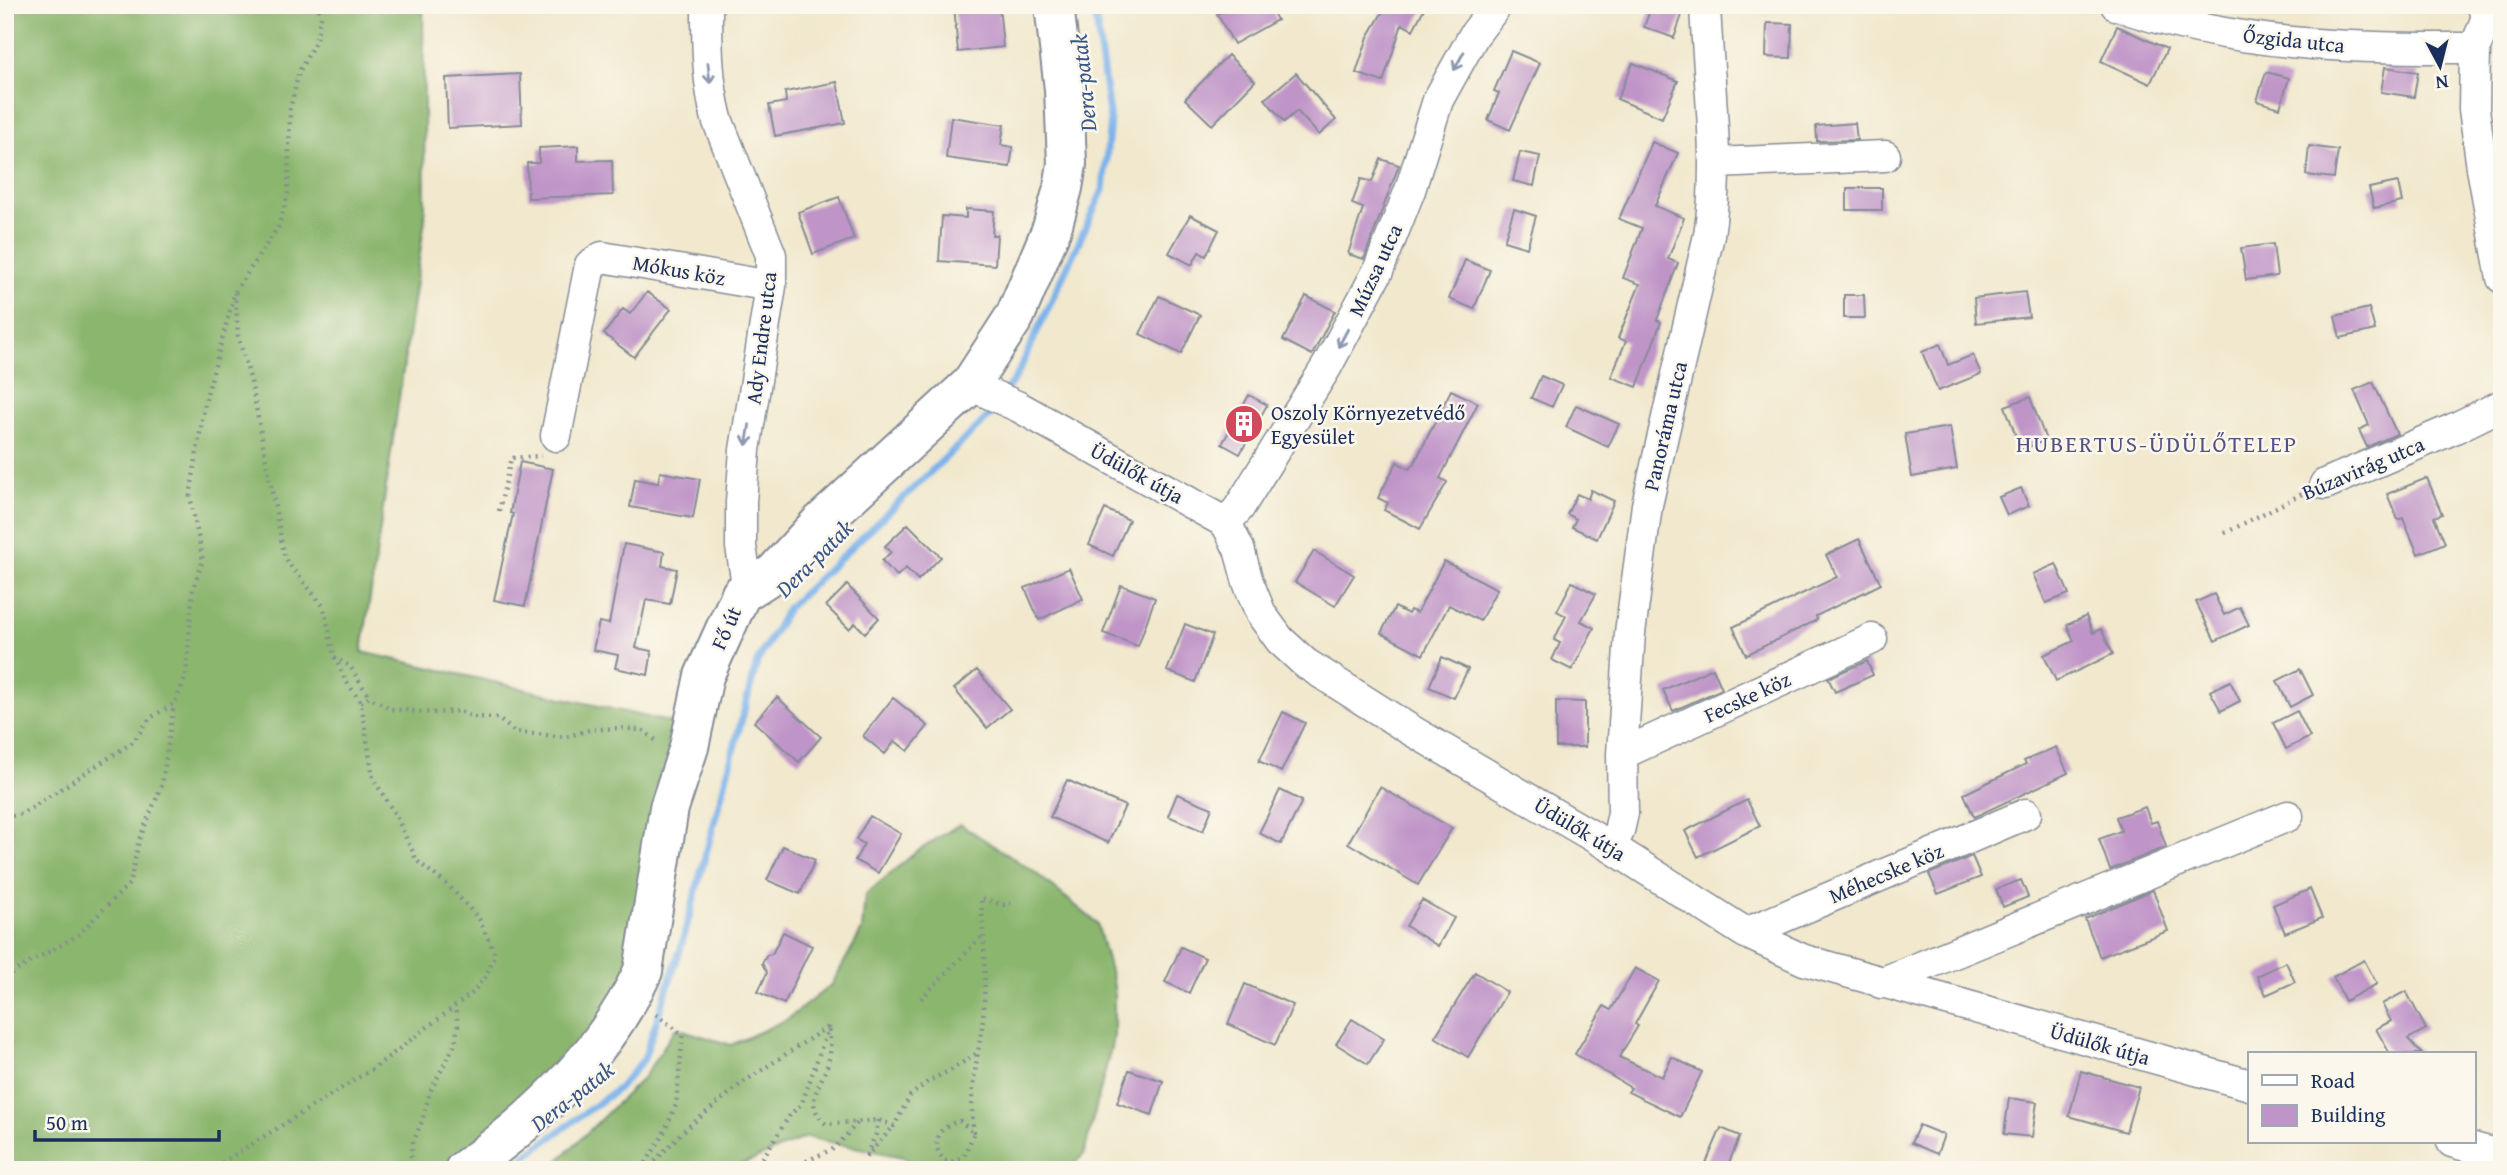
<svg xmlns="http://www.w3.org/2000/svg" width="2507" height="1175" font-family="'Gentium Book Plus',serif">
  <rect width="100%" height="100%" fill="#fbf7ec"/>
  <filter id="ink" filterUnits="userSpaceOnUse"><feTurbulence type="fractalNoise" baseFrequency=".0143" numOctaves="2"/><feDisplacementMap in="SourceGraphic" scale="14" xChannelSelector="R" yChannelSelector="G"/><feConvolveMatrix kernelMatrix="1 2 1 2 8 2 1 2 1" color-interpolation-filters="sRGB"/></filter>
  <filter id="wash" filterUnits="userSpaceOnUse"><feTurbulence type="fractalNoise" baseFrequency=".00686" numOctaves="4" result="noise"/><feDisplacementMap in="SourceGraphic" scale="28" xChannelSelector="R" yChannelSelector="G"/><feGaussianBlur stdDeviation="1.57" result="paint"/><feColorMatrix in="noise" values="0 0 0 0 0 0 0 0 0 0 0 0 0 0 0 0 0 1.4 0 .05"/><feComposite in="paint" operator="in"/></filter>
  <g filter="url(#wash)">
    <rect width="100%" height="100%" fill="#f1e8cd"/>
    <!-- forest -->
    <path fill="#8bb66e" stroke="#537266" stroke-width="2" d="M 5,5 L 423,5 L 425,219 L 362,652 L 686,726 L 634,953 L 604,1023 L 545,1088 L 443,1170 L 5,1170 Z
      M 960,824 L 1033,871 L 1097,923 L 1114,986 L 1114,1036 L 1084,1154 L 1069,1170 L 928,1170 L 903,1157 L 806,1137 L 730,1170 L 547,1170 L 558,1161 L 644,1077 L 676,1028 L 731,1045 L 788,1019 L 832,984 L 862,930 L 865,895 L 916,852 Z"/>
    <g fill="none" stroke-linecap="round" stroke-linejoin="round">
      <!-- stream -->
      <path stroke="#7cb2eb" stroke-width="7" d="M 1004,393 L 1017,375 L 1103,190 L 1110,121 L 1094,5
        M 506,1170 L 619,1088 L 644,1059 L 681,947 L 757,662 L 788,608 L 988,417 L 996,405"/>
    </g>
    <g id="blocks">
      <!-- building -->
      <path fill="#bf94c8" d="M 954,5 L 999,5 L 1003,47 L 958,52 Z
        M 1233,5 L 1269,5 L 1277,20 L 1234,44 L 1217,14 Z
        M 1368,5 L 1426,5 L 1413,30 L 1402,24 L 1383,82 L 1356,73 L 1368,37 L 1382,13 Z
        M 1652,5 L 1682,15 L 1674,38 L 1644,27 Z
        M 1767,23 L 1792,24 L 1791,58 L 1766,57 Z
        M 2117,26 L 2167,49 L 2150,84 L 2101,61 Z
        M 1511,51 L 1540,63 L 1510,130 L 1488,120 L 1499,93 L 1494,91 Z
        M 1228,55 L 1255,81 L 1212,125 L 1185,99 Z
        M 1633,63 L 1678,81 L 1662,118 L 1617,99 Z
        M 2385,67 L 2418,72 L 2414,97 L 2381,92 Z
        M 2266,72 L 2289,78 L 2280,108 L 2257,101 Z
        M 1296,73 L 1336,120 L 1319,135 L 1297,111 L 1284,122 L 1265,99 Z
        M 520,74 L 522,124 L 448,128 L 446,78 Z
        M 837,82 L 845,123 L 775,136 L 769,105 L 786,102 L 785,92 Z
        M 951,117 L 1004,125 L 1001,145 L 1013,147 L 1010,167 L 946,158 Z
        M 1855,123 L 1857,140 L 1817,141 L 1816,126 Z
        M 1652,142 L 1678,153 L 1655,206 L 1684,218 L 1668,259 L 1678,263 L 1657,320 L 1661,322 L 1637,387 L 1611,377 L 1626,341 L 1618,338 L 1640,284 L 1623,278 L 1642,228 L 1619,219 Z
        M 578,146 L 578,161 L 612,160 L 613,195 L 528,198 L 527,163 L 539,163 L 539,148 Z
        M 2309,146 L 2338,150 L 2334,178 L 2306,175 Z
        M 1520,152 L 1540,156 L 1534,186 L 1513,181 Z
        M 1381,159 L 1399,165 L 1364,259 L 1348,254 L 1363,208 L 1352,204 L 1361,179 L 1372,182 Z
        M 2398,182 L 2402,202 L 2374,208 L 2369,188 Z
        M 1847,188 L 1882,188 L 1882,210 L 1847,210 Z
        M 839,197 L 854,239 L 813,254 L 798,212 Z
        M 966,209 L 994,211 L 992,235 L 997,235 L 995,265 L 939,261 L 942,216 L 966,218 Z
        M 1514,209 L 1536,216 L 1527,248 L 1504,241 Z
        M 1190,215 L 1219,230 L 1206,256 L 1199,252 L 1192,265 L 1169,253 Z
        M 2273,244 L 2277,276 L 2246,280 L 2241,248 Z
        M 1465,260 L 1490,270 L 1474,309 L 1449,299 Z
        M 647,292 L 671,309 L 634,357 L 604,334 L 623,309 L 630,314 Z
        M 2025,292 L 2029,317 L 1976,323 L 1974,298 Z
        M 1844,295 L 1864,295 L 1865,318 L 1844,318 Z
        M 1159,296 L 1200,315 L 1181,354 L 1140,334 Z
        M 1306,296 L 1335,311 L 1312,355 L 1283,340 Z
        M 2369,308 L 2375,330 L 2340,338 L 2335,316 Z
        M 1940,344 L 1948,365 L 1973,355 L 1981,374 L 1938,391 L 1922,352 Z
        M 1541,376 L 1562,385 L 1552,407 L 1531,398 Z
        M 2373,382 L 2397,434 L 2367,447 L 2359,430 L 2369,425 L 2354,390 Z
        M 1451,390 L 1478,403 L 1440,478 L 1447,482 L 1420,529 L 1384,510 L 1388,503 L 1378,498 L 1397,462 L 1409,469 L 1414,464 Z
        M 1249,395 L 1267,405 L 1240,454 L 1222,444 Z
        M 2030,397 L 2046,440 L 2021,450 L 2005,406 Z
        M 1576,405 L 1619,424 L 1608,447 L 1566,427 Z
        M 1950,427 L 1957,469 L 1912,477 L 1905,434 Z
        M 520,462 L 553,469 L 525,606 L 494,600 L 513,514 L 510,513 Z
        M 660,472 L 700,479 L 693,518 L 630,507 L 635,479 L 658,483 Z
        M 2427,478 L 2442,514 L 2434,517 L 2445,543 L 2418,554 L 2403,518 L 2398,520 L 2387,494 Z
        M 2021,488 L 2029,506 L 2007,515 L 1999,497 Z
        M 1591,490 L 1614,501 L 1597,539 L 1572,527 L 1576,519 L 1567,514 L 1577,494 L 1588,499 Z
        M 1105,509 L 1129,520 L 1113,556 L 1089,545 Z
        M 908,524 L 941,557 L 918,580 L 906,568 L 897,576 L 882,561 L 891,552 L 885,546 Z
        M 1859,539 L 1881,584 L 1816,616 L 1817,620 L 1746,655 L 1733,627 L 1837,577 L 1826,555 Z
        M 624,544 L 664,552 L 662,566 L 677,569 L 670,604 L 646,600 L 636,648 L 652,651 L 648,675 L 615,668 L 618,655 L 593,650 L 599,622 L 609,624 Z
        M 1314,551 L 1354,575 L 1335,606 L 1295,582 Z
        M 1444,561 L 1497,589 L 1480,621 L 1449,605 L 1423,655 L 1381,633 L 1395,607 L 1408,614 L 1410,610 L 1417,613 Z
        M 2056,564 L 2069,594 L 2046,603 L 2033,574 Z
        M 1069,568 L 1083,599 L 1039,620 L 1025,588 Z
        M 1572,582 L 1596,594 L 1581,621 L 1594,628 L 1572,670 L 1552,660 L 1560,643 L 1554,640 L 1566,616 L 1557,611 Z
        M 847,585 L 879,618 L 865,633 L 855,623 L 849,629 L 826,606 Z
        M 1121,585 L 1155,598 L 1138,646 L 1103,633 Z
        M 2214,594 L 2224,615 L 2240,607 L 2249,625 L 2215,641 L 2196,602 Z
        M 2086,616 L 2093,633 L 2101,629 L 2113,654 L 2056,681 L 2044,655 L 2074,641 L 2067,625 Z
        M 1185,624 L 1213,635 L 1195,682 L 1167,671 Z
        M 1442,657 L 1468,669 L 1454,698 L 1429,687 Z
        M 1867,661 L 1873,675 L 1835,692 L 1828,678 Z
        M 1713,668 L 1722,689 L 1673,711 L 1663,690 Z
        M 2300,669 L 2313,695 L 2290,707 L 2277,681 Z
        M 977,670 L 1010,709 L 987,728 L 954,689 Z
        M 2230,681 L 2240,701 L 2221,711 L 2210,691 Z
        M 777,697 L 821,737 L 799,762 L 754,722 Z
        M 893,698 L 928,726 L 908,751 L 895,741 L 885,754 L 863,736 Z
        M 1556,701 L 1585,702 L 1585,747 L 1556,747 Z
        M 2297,711 L 2310,737 L 2286,749 L 2273,723 Z
        M 1283,712 L 1305,723 L 1281,772 L 1259,761 Z
        M 2056,747 L 2068,773 L 1974,817 L 1964,794 L 2026,764 L 2024,761 Z
        M 1067,780 L 1125,806 L 1108,843 L 1050,817 Z
        M 1380,787 L 1452,828 L 1418,885 L 1348,843 Z
        M 1280,790 L 1302,801 L 1281,844 L 1259,833 Z
        M 1177,794 L 1212,808 L 1203,831 L 1168,816 Z
        M 1747,800 L 1760,826 L 1698,857 L 1685,831 Z
        M 2145,807 L 2151,823 L 2157,821 L 2166,847 L 2110,870 L 2099,839 L 2121,831 L 2116,817 Z
        M 870,816 L 901,834 L 878,873 L 855,860 L 864,844 L 856,839 Z
        M 783,846 L 815,860 L 800,894 L 767,880 Z
        M 1972,856 L 1981,877 L 1938,894 L 1929,874 Z
        M 2021,880 L 2028,897 L 2003,907 L 1996,889 Z
        M 2310,889 L 2322,918 L 2285,933 L 2273,905 Z
        M 2153,890 L 2168,931 L 2100,957 L 2085,919 Z
        M 1422,900 L 1454,918 L 1438,946 L 1406,926 Z
        M 783,932 L 812,946 L 784,1004 L 758,992 L 767,973 L 762,963 L 767,955 L 772,954 Z
        M 1181,947 L 1205,958 L 1189,993 L 1165,982 Z
        M 2364,960 L 2377,984 L 2345,1001 L 2333,977 Z
        M 2286,962 L 2295,982 L 2266,995 L 2257,976 Z
        M 1635,968 L 1659,981 L 1635,1024 L 1638,1026 L 1619,1057 L 1662,1077 L 1672,1057 L 1702,1072 L 1680,1117 L 1628,1092 L 1631,1088 L 1575,1054 L 1604,1006 L 1611,1010 Z
        M 1475,972 L 1507,992 L 1468,1057 L 1435,1037 Z
        M 1245,984 L 1293,1005 L 1275,1045 L 1228,1024 Z
        M 2406,991 L 2426,1029 L 2408,1039 L 2422,1054 L 2390,1054 L 2376,1029 L 2391,1021 L 2382,1004 Z
        M 1352,1019 L 1384,1039 L 1368,1064 L 1336,1044 Z
        M 1129,1070 L 1163,1081 L 1152,1115 L 1117,1103 Z
        M 2081,1071 L 2139,1087 L 2126,1132 L 2069,1116 Z
        M 2009,1098 L 2037,1102 L 2032,1137 L 2004,1134 Z
        M 1919,1125 L 1944,1135 L 1937,1154 L 1911,1143 Z
        M 1721,1128 L 1740,1136 L 1726,1170 L 1703,1170 Z"/>
    </g>
  </g>
  <g filter="url(#ink)">
    <use href="#blocks" fill-opacity="0" stroke="#868c96" stroke-width="2"/>
    <g fill="none" stroke-linecap="round" stroke-linejoin="round">
      <defs>
        <path id="minor" d="M 707,5 C 707,44 707,81 717,119 L 771,255 L 771,286 L 745,450 L 741,502 L 741,547 L 747,584 L 741,594
          M 2116,5 C 2231,46 2355,49 2475,48
          M 2482,5 L 2487,17 L 2475,48 L 2474,109 L 2482,168 L 2502,278
          M 1715,163 L 1885,156
          M 970,385 L 1019,407 L 1226,523 L 1239,549 L 1248,582 L 1261,614 L 1280,640 L 1305,663 L 1409,729 L 1611,847 L 1746,933 L 1804,960 L 2250,1085
          M 556,436 L 590,265 L 602,257 L 771,286
          M 2325,484 L 2453,429 L 2502,405
          M 1226,523 L 1239,508 L 1327,366 L 1378,271 L 1410,190 L 1438,100 L 1474,35 L 1497,5
          M 1622,754 L 1872,639
          M 1611,847 L 1619,831 L 1623,813 L 1622,754 L 1630,633 L 1647,505 L 1709,235 C 1721,159 1708,82 1705,5
          M 1746,933 L 2026,814
          M 1881,983 L 2288,816
          M 2452,1142 L 2502,1156"/>
        <path id="major" d="M 464,1170 C 537,1118 605,1054 643,971 L 669,808 L 689,747 L 704,676 L 741,594 L 774,573 L 818,525 L 970,385 L 1015,316 L 1052,228 L 1063,188 L 1067,164 L 1064,89 L 1054,5"/>
      </defs>
      <!-- minor casing -->
      <use href="#minor" stroke="#868c96" stroke-width="33"/>
      <!-- major casing -->
      <use href="#major" stroke="#868c96" stroke-width="42"/>
      <!-- path -->
      <path stroke="#868c96" stroke-width="4.5" stroke-dasharray="2 5" stroke-linecap="butt" d="M 499,511 L 511,458 L 541,456
        M 2225,533 L 2302,494
        M 334,657 L 350,666 L 369,697
        M 361,702 L 369,697 L 391,709 L 433,713 L 459,711 L 473,717 L 497,718 L 515,732 L 566,737 L 589,730 L 618,728 L 642,730 L 658,742
        M 5,817 L 22,814 L 133,742 L 150,718 L 175,703 L 186,676 L 193,588 L 203,560 L 190,496 L 205,402 L 235,292 L 278,227 L 288,195 L 290,109 L 299,72 L 315,42 L 321,16 L 317,5
        M 5,977 L 78,935 L 130,883 L 139,840 L 162,785 L 174,704
        M 921,999 L 982,936
        M 878,1120 L 876,1134 L 865,1158 L 894,1126
        M 974,1133 C 968,1097 977,1063 982,1027 C 987,985 984,940 981,898 L 1003,905 L 1011,903
        M 952,1162 L 964,1156 L 974,1133 L 960,1121 C 938,1127 929,1141 944,1161 L 952,1162 L 959,1170
        M 642,1169 L 662,1137 L 676,1105 L 683,1035 L 653,1012
        M 210,1170 L 374,1068 L 472,993 L 485,978 L 495,954 L 479,919 L 450,887 L 417,861 L 396,816 L 373,778 L 361,702 L 346,681 L 334,656 L 324,607 L 285,559 L 251,381 L 238,336 L 235,292
        M 406,1170 L 410,1164 L 413,1142 L 422,1121 L 430,1092 L 455,1044 L 458,1025 L 455,1006
        M 644,1170 L 655,1161 L 681,1133 L 742,1083 L 829,1026
        M 755,1170 L 790,1115 L 802,1103 L 829,1026 C 829,1036 832,1048 829,1059 C 824,1084 800,1101 826,1124 L 878,1120 L 894,1126 L 910,1096 L 930,1080 L 951,1070 L 976,1054
        M 787,1170 L 835,1148 L 860,1120"/>
      <!-- minor -->
      <use href="#minor" stroke="#fff" stroke-width="30"/>
      <!-- major -->
      <use href="#major" stroke="#fff" stroke-width="38"/>
    </g>
    <!-- one-way arrows -->
    <defs><path id="oneway-shaft" d="M-6 0H5M1.5-3L5.5 0L1.5 3" fill="none" stroke-width="1.6" stroke-linecap="round" stroke-linejoin="round" transform="scale(1.75)"/></defs>
    <g stroke="#8d97ae">
      <use href="#oneway-shaft" transform="translate(1459 61) rotate(118)"/>
      <use href="#oneway-shaft" transform="translate(709 73) rotate(84)"/>
      <use href="#oneway-shaft" transform="translate(1343 338) rotate(118)"/>
      <use href="#oneway-shaft" transform="translate(748 435) rotate(99)"/>
    </g>
  </g>
  <!-- icons -->
  <defs>
    <symbol id="building-disc" viewBox="-11 -11 22 22"><circle r="9.5" fill="#d1495b" stroke="#fbf7ec"/><path d="M-4-6H4V6H1V3H-1V6H-4ZM-2.5-4.3h1.7v1.8h-1.7ZM.8-4.3h1.7v1.8H.8ZM-2.5-1h1.7V.8h-1.7ZM.8-1h1.7V.8H.8Z" fill="#fff"/></symbol>
  </defs>
  <g fill-rule="evenodd">
    <use href="#building-disc" x="1222" y="402" width="44" height="44"/>
  </g>
  <g text-anchor="middle" dominant-baseline="central" stroke-width="5" stroke-linejoin="round" paint-order="stroke">
    <!-- street labels -->
    <g font-size="21" fill="#1b2f5e" stroke="#fbf7ec">
      <text transform="translate(2294 40) rotate(6)">Őzgida utca</text>
      <text transform="translate(679 270) rotate(10)">Mókus köz</text>
      <text transform="translate(1375 270) rotate(-65)">Múzsa utca</text>
      <text transform="translate(761 338) rotate(-83)">Ady Endre utca</text>
      <text transform="translate(1665 426) rotate(-77)">Panoráma utca</text>
      <text transform="translate(2363 468) rotate(-23)">Búzavirág utca</text>
      <text transform="translate(1137 473) rotate(29)">Üdülők útja</text>
      <text transform="translate(726 628) rotate(-66)">Fő út</text>
      <text transform="translate(1747 697) rotate(-25)">Fecske köz</text>
      <text transform="translate(1580 829) rotate(31)">Üdülők útja</text>
      <text transform="translate(1886 873) rotate(-23)">Méhecske köz</text>
      <text transform="translate(2100 1044) rotate(16)">Üdülők útja</text>
    </g>
    <!-- poi labels -->
    <g font-size="21" fill="#1b2f5e" stroke="#fbf7ec" text-anchor="start">
      <text x="1271" y="412">Oszoly Környezetvédő<tspan x="1271" dy="24">Egyesület</tspan></text>
    </g>
    <!-- water labels -->
    <g font-size="23" font-style="italic" fill="#385688" stroke="#fbf7ec">
      <text transform="translate(1083 83) rotate(-96)">Dera-patak</text>
      <text transform="translate(814 558) rotate(-45)">Dera-patak</text>
      <text transform="translate(572 1096) rotate(-38)">Dera-patak</text>
    </g>
    <!-- neighbourhood labels -->
    <g font-size="23" letter-spacing="2" fill="#545283" stroke="#fbf7ec">
      <text x="2157" y="443">HUBERTUS-ÜDÜLŐTELEP</text>
    </g>
  </g>
  <!-- margin -->
  <rect width="2507" height="1175" fill="none" stroke="#fbf7ec" stroke-width="28"/>
  <!-- legend -->
  <rect x="2248" y="1052" width="228" height="91" fill="#fbf7ec" stroke="#a1a7b3" stroke-width="2"/>
  <rect x="2262" y="1075" width="35" height="10" fill="#ffffff" stroke="#a1a7b3" stroke-width="2"/>
  <text x="2311" y="1088" font-size="21" fill="#1b2f5e">Road</text>
  <rect x="2262" y="1105" width="35" height="21" fill="#bf94c8" stroke="#a1a7b3" stroke-width="2"/>
  <text x="2311" y="1122" font-size="21" fill="#1b2f5e">Building</text>
  <!-- north arrow -->
  <g transform="translate(2440 66) rotate(173)" stroke="#fbf7ec" stroke-width="5" paint-order="stroke">
  <path d="M0-5L12 26L0 18L-12 26Z" fill="#1b2f5e"/>
  <text y="-10" font-size="19" font-weight="bold" text-anchor="middle" fill="#1b2f5e">N</text>
  </g>
  <!-- scale -->
  <path d="M35 1130v10h184v-10" fill="none" stroke="#1b2f5e" stroke-width="3.5"/>
  <text x="46" y="1130" font-size="21" fill="#1b2f5e" stroke="#fbf7ec" stroke-width="5" paint-order="stroke">50 m</text>
</svg>
